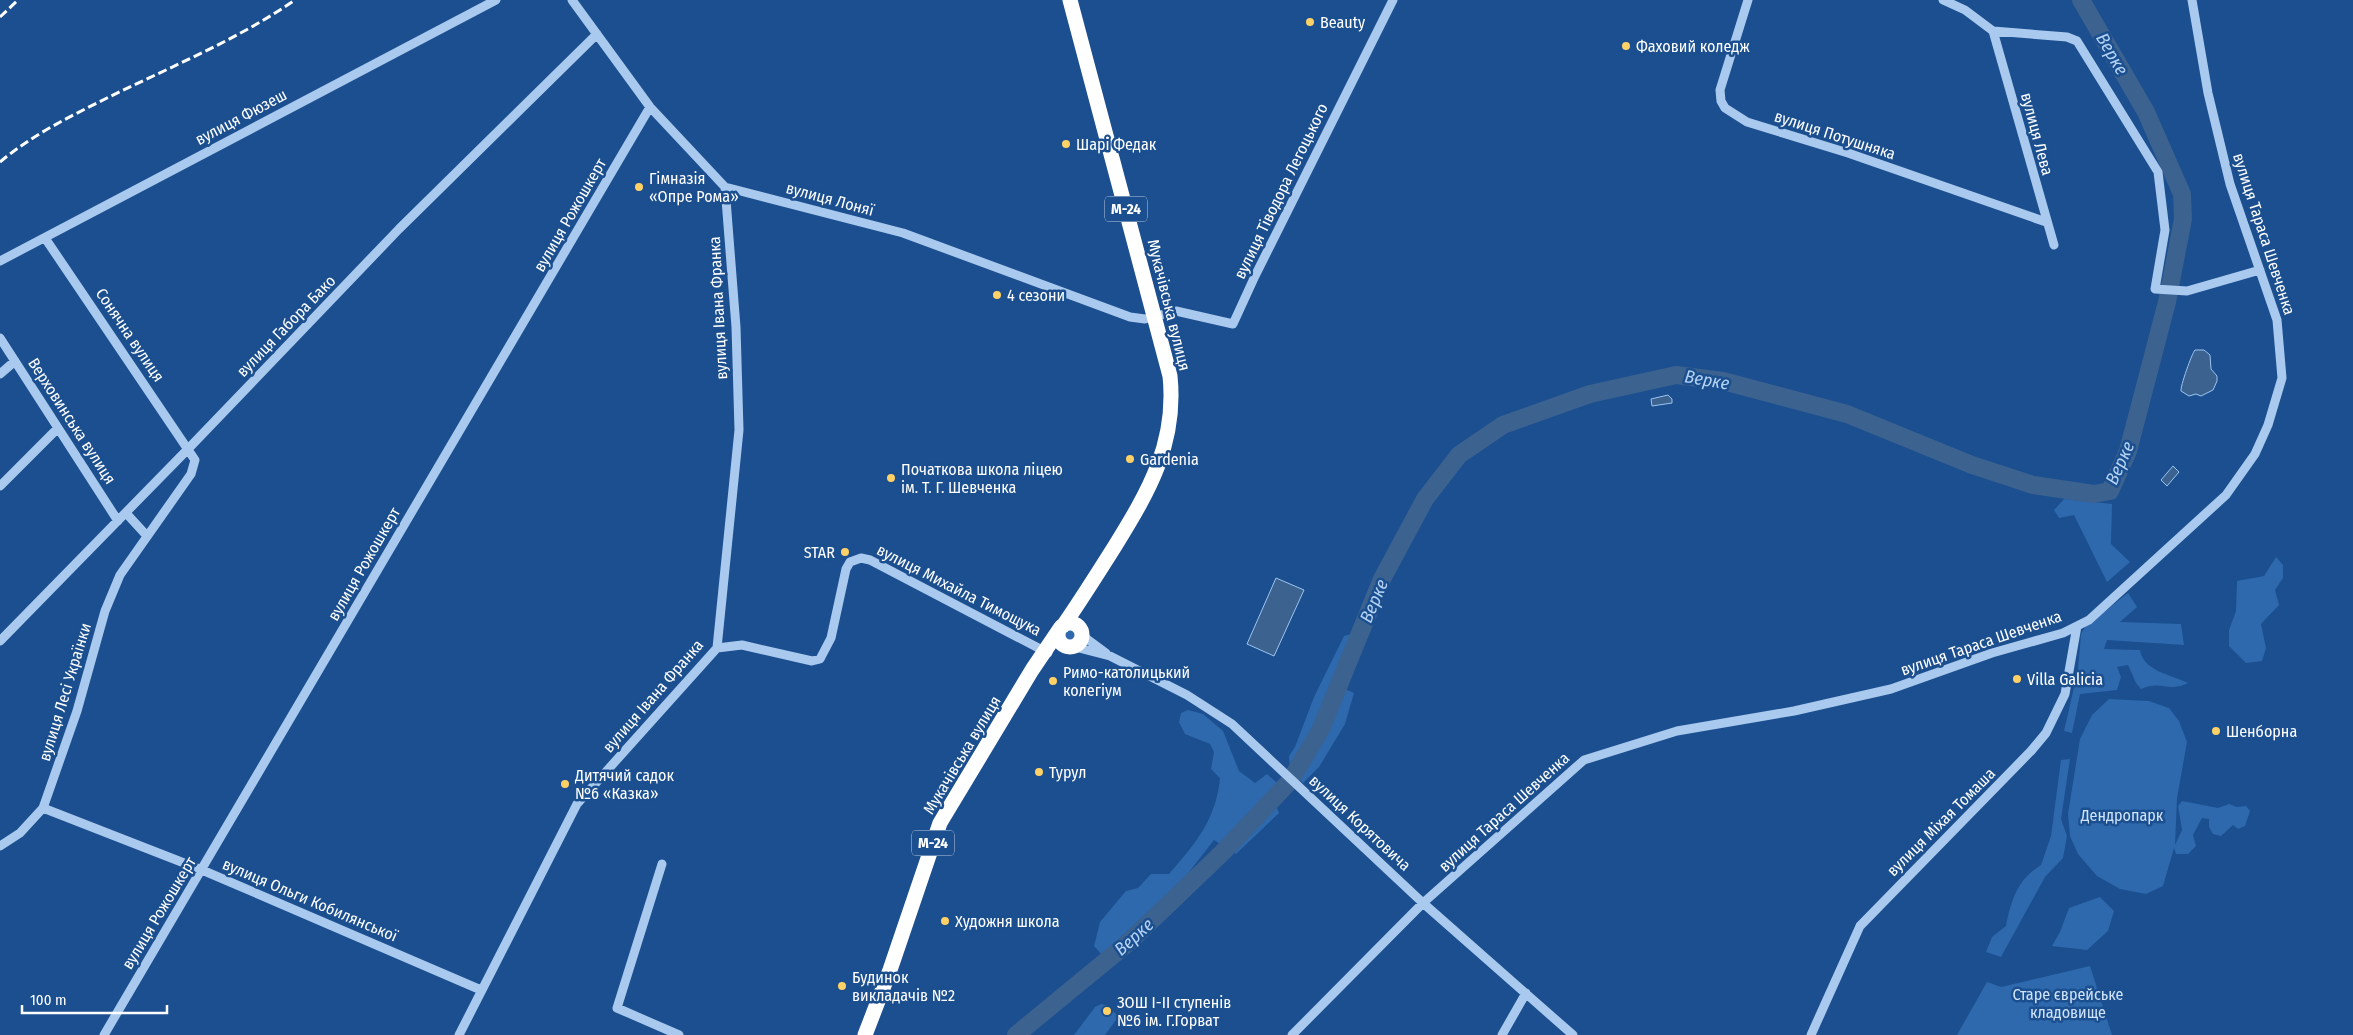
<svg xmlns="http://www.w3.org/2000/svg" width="2353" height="1035" font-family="'Fira Sans Condensed',sans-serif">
  <rect width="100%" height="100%" fill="#1b4f8f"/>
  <!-- green -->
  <path fill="#2e69ad" d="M 2064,499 L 2112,504 L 2111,544 L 2130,562 L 2107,582 L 2074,515 L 2059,518 L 2054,510 Z
    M 2276,557 L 2283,565 L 2283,578 L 2275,590 L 2279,605 L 2261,624 L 2266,648 L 2262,661 L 2246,663 L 2229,646 L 2229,630 L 2236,611 L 2237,581 L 2264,576 Z
    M 2128,593 L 2137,607 L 2120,622 L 2181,624 L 2184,645 L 2107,640 L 2104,649 L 2140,650 C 2143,671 2172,675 2188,683 C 2166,693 2163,680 2141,689 L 2136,683 L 2128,665 L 2117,667 L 2121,677 L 2117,690 L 2080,694 L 2072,733 L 2064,731 L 2078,670 L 2081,634 L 2085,627 Z
    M1065 635a6 6 0 1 1 12 0a6 6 0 1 1-12 0Z
    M 1352,634 L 1336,685 L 1354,693 L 1345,724 L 1319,767 L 1303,783 L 1290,770 L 1289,756 L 1295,747 L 1314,697 L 1344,636 Z
    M 2109,699 L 2149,701 L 2169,708 L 2179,721 L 2187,742 L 2177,798 L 2175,845 L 2182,830 L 2178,806 L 2182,801 L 2218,808 L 2229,804 L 2237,807 L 2246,806 L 2250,811 L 2245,826 L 2238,829 L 2233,825 L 2221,836 L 2213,834 L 2209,827 L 2209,819 L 2202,818 L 2193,835 L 2196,846 L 2188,854 L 2176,854 L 2174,848 L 2163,886 L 2146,894 L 2120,889 L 2097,876 L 2078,854 L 2070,836 L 2068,814 L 2080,739 L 2092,715 Z
    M 1188,710 L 1203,714 L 1223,731 L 1239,771 L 1255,783 L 1267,774 L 1277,783 L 1272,796 L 1279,813 L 1236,854 L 1214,840 L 1186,876 L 1102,955 L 1094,946 L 1100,922 L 1126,891 L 1138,888 L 1151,874 L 1169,874 C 1195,844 1216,820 1220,778 L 1211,769 L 1214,752 L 1210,744 L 1185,734 L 1179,722 L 1181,713 Z
    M 2070,759 L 2061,819 L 2067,836 L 2063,858 L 2045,877 L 2001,957 L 1986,952 L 1992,937 L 2006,926 C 2011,900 2018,879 2041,865 L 2051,836 L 2061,760 Z
    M 2100,897 L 2114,911 L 2108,931 L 2087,950 L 2052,946 L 2060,932 L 2069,908 Z
    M 2090,966 L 2112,1035 L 1957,1035 L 1987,982 L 2001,987 Z
    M 1101,1004 L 1107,1005 L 1116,1014 L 1116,1020 L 1105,1035 L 1074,1035 L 1095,1007 Z"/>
  <!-- water -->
  <path fill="#3c6290" stroke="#9cc4f0" d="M 2195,350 L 2204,350 L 2210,355 L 2211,369 L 2217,376 L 2217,381 L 2213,390 L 2201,396 L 2196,394 L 2189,396 L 2181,391 C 2180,387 2192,353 2195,350 Z
    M 1668,395 L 1672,399 L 1672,403 L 1652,406 L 1651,399 Z
    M 2173,466 L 2179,472 L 2167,486 L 2161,480 Z
    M 1276,578 L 1304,590 L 1274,656 L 1247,644 Z"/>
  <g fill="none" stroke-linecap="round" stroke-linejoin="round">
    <!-- river -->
    <path stroke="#3c6290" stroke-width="18" d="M 1016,1035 L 1129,942 L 1222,853 L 1290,781 L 1321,729 L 1382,579 L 1425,499 L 1459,455 L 1503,425 L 1590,394 L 1676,375 L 1723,381 L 1847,414 L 1972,465 L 2033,485 L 2094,494 L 2110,491 L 2128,451 L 2167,302 L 2183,219 L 2182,194 L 2146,112 L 2081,0"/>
    <!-- minor -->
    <path stroke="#a9c9ee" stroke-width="9" d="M 572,0 L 650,107 L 725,187 L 903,233 L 1130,317 L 1145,319 L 1176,311 L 1233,324 L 1255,276 L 1393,0
      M 1748,0 L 1720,90 L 1721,101 L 1725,108 L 1747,122 L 1848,153 L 2046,222
      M 1943,0 L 1965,10 L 1993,31
      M 2054,245 L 1993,31 L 2067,37 L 2077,41 L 2158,172 L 2165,230 L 2155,289 L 2187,291 L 2260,270
      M 0,261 L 496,0
      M 0,338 L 118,521
      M 0,374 L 15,361
      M 0,486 L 58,428
      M 126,513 L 147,536
      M 1083,636 L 1106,653
      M 0,641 L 189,448 L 399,229 L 597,34
      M 1075,647 L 1110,656 L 1187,695 L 1232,724 L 1423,903 L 1573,1035
      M 717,648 L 742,645 L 812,661 L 820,659 L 831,638 L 846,569 L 850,562 L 861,558 L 870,560 L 1048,653
      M 43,808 L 202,870 L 481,990
      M 0,846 L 20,833 L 43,808 L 77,711 L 105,611 L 120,575 L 191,474 L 195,460 L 45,238
      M 662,864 L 617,1008 L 679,1035
      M 104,1035 L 650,107
      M 459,1035 L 577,804 L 717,648 L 739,430 L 736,327 L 725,187
      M 1292,1035 L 1423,903 L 1584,760 L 1677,731 L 1794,711 L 1891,689 L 1992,653 L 2063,633 L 2089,620 L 2226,495 L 2255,454 L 2268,425 L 2282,378 L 2277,320 L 2230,184 L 2208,93 L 2192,0
      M 1502,1035 L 1526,993
      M 1811,1035 L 1860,926 L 2031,751 L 2046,733 L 2065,694 L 2077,626"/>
    <!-- highway -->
    <path stroke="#fff" stroke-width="15" d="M1058 635a12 12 0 1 1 24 0a12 12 0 1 1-24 0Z
      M 1063,626 C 1081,600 1098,573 1115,546 C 1149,491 1177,443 1170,376 L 1070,0
      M 865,1035 L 890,970 L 940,823 L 1032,670 L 1059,630"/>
    <!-- rail -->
    <path stroke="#fff" stroke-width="3" stroke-dasharray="9 4" stroke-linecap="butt" d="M 0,17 L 18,0
      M 0,162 C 32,135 69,117 107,98 C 170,67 237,40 295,0"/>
  </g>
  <!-- markers -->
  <g fill="#ffd166" stroke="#1b4f8f" stroke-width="2">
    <circle cx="1310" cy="22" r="5"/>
    <circle cx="1626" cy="46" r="5"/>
    <circle cx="1066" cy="144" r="5"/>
    <circle cx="639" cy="187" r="5"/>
    <circle cx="997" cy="295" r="5"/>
    <circle cx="1130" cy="459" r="5"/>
    <circle cx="891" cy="478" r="5"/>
    <circle cx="845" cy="552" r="5"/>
    <circle cx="2017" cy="679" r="5"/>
    <circle cx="1053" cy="681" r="5"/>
    <circle cx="2216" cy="731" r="5"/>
    <circle cx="1039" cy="772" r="5"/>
    <circle cx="565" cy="784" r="5"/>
    <circle cx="945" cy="921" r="5"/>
    <circle cx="842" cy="986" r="5"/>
    <circle cx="1107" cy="1011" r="5"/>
  </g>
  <g text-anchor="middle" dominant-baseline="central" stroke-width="5" stroke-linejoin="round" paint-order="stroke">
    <!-- shield labels -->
    <g fill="#1b4f8f" stroke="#bbcadd" stroke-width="1">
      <rect x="1105" y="196.5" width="42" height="25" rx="4"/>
      <rect x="912" y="830.5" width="42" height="25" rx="4"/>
    </g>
    <g font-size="15" font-weight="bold" fill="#fff">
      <text x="1126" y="209">М-24</text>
      <text x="933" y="843">М-24</text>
    </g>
    <!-- poi labels -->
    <g font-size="16" fill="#fff" stroke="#1b4f8f" text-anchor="start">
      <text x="1320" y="22">Beauty</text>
      <text x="1636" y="46">Фаховий коледж</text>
      <text x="1076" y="144">Шарі Федак</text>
      <text x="649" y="178">Гімназія<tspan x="649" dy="18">«Опре Рома»</tspan></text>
      <text x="1007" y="295">4 сезони</text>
      <text x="1140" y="459">Gardenia</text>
      <text x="901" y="469">Початкова школа ліцею<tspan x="901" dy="18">ім. Т. Г. Шевченка</tspan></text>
      <text x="835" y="552" text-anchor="end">STAR</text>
      <text x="1063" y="672">Римо-католицький<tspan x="1063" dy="18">колегіум</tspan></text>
      <text x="2027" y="679">Villa Galicia</text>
      <text x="2226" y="731">Шенборна</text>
      <text x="1049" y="772">Турул</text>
      <text x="575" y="775">Дитячий садок<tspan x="575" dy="18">№6 «Казка»</tspan></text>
      <text x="955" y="921">Художня школа</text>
      <text x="852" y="977">Будинок<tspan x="852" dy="18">викладачів №2</tspan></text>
      <text x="1117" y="1002">ЗОШ І-ІІ ступенів<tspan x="1117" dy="18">№6 ім. Г.Горват</tspan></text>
    </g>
    <!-- street labels -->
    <g font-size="16" fill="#fff" stroke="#1b4f8f">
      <text transform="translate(241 117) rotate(-28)">вулиця Фюзеш</text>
      <text transform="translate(2037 134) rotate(75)">вулиця Лева</text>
      <text transform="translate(1835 135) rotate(18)">вулиця Потушняка</text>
      <text transform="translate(1281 191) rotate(-64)">вулиця Тіводора Легоцького</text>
      <text transform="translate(830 199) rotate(15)">вулиця Лоняї</text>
      <text transform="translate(570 215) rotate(-60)">вулиця Рожошкерт</text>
      <text transform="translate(2264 234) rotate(72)">вулиця Тараса Шевченка</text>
      <text transform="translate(1169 305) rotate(76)">Мукачівська вулиця</text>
      <text transform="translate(718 308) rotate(-93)">вулиця Івана Франка</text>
      <text transform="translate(286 326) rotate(-46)">вулиця Габора Бако</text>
      <text transform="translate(130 335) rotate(56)">Сонячна вулиця</text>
      <text transform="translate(72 421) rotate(57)">Верховинська вулиця</text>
      <text transform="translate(364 564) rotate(-60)">вулиця Рожошкерт</text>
      <text transform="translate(959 590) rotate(27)">вулиця Михайла Тимощука</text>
      <text transform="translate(1981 643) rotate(-19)">вулиця Тараса Шевченка</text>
      <text transform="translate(65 692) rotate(-73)">вулиця Лесі Українки</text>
      <text transform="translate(653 696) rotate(-49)">вулиця Івана Франка</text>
      <text transform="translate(962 755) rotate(-59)">Мукачівська вулиця</text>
      <text transform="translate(1504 812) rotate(-42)">вулиця Тараса Шевченка</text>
      <text transform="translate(1941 822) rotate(-45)">вулиця Міхая Томаша</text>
      <text transform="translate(1360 823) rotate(43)">вулиця Корятовича</text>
      <text transform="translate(310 900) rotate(23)">вулиця Ольги Кобилянської</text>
      <text transform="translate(159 913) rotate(-59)">вулиця Рожошкерт</text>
    </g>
    <!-- park labels -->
    <g font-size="16" fill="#cfe3fa" stroke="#1b4f8f">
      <text x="2122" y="815">Дендропарк</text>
      <text x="2068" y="994">Старе єврейське<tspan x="2068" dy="18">кладовище</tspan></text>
    </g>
    <!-- water labels -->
    <g font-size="18" font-style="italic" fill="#b5d3f5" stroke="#1b4f8f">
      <text transform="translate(2112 54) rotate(60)">Верке</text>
      <text transform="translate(1707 380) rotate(10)">Верке</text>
      <text transform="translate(2120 463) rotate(-66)">Верке</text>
      <text transform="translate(1374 601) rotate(-67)">Верке</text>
      <text transform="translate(1134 937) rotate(-42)">Верке</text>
    </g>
  </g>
  <!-- scale -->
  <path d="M22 1005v8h145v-8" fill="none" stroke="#ffffff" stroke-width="2.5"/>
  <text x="30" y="1005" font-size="15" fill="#ffffff" stroke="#1b4f8f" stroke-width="4" paint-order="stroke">100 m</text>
</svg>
